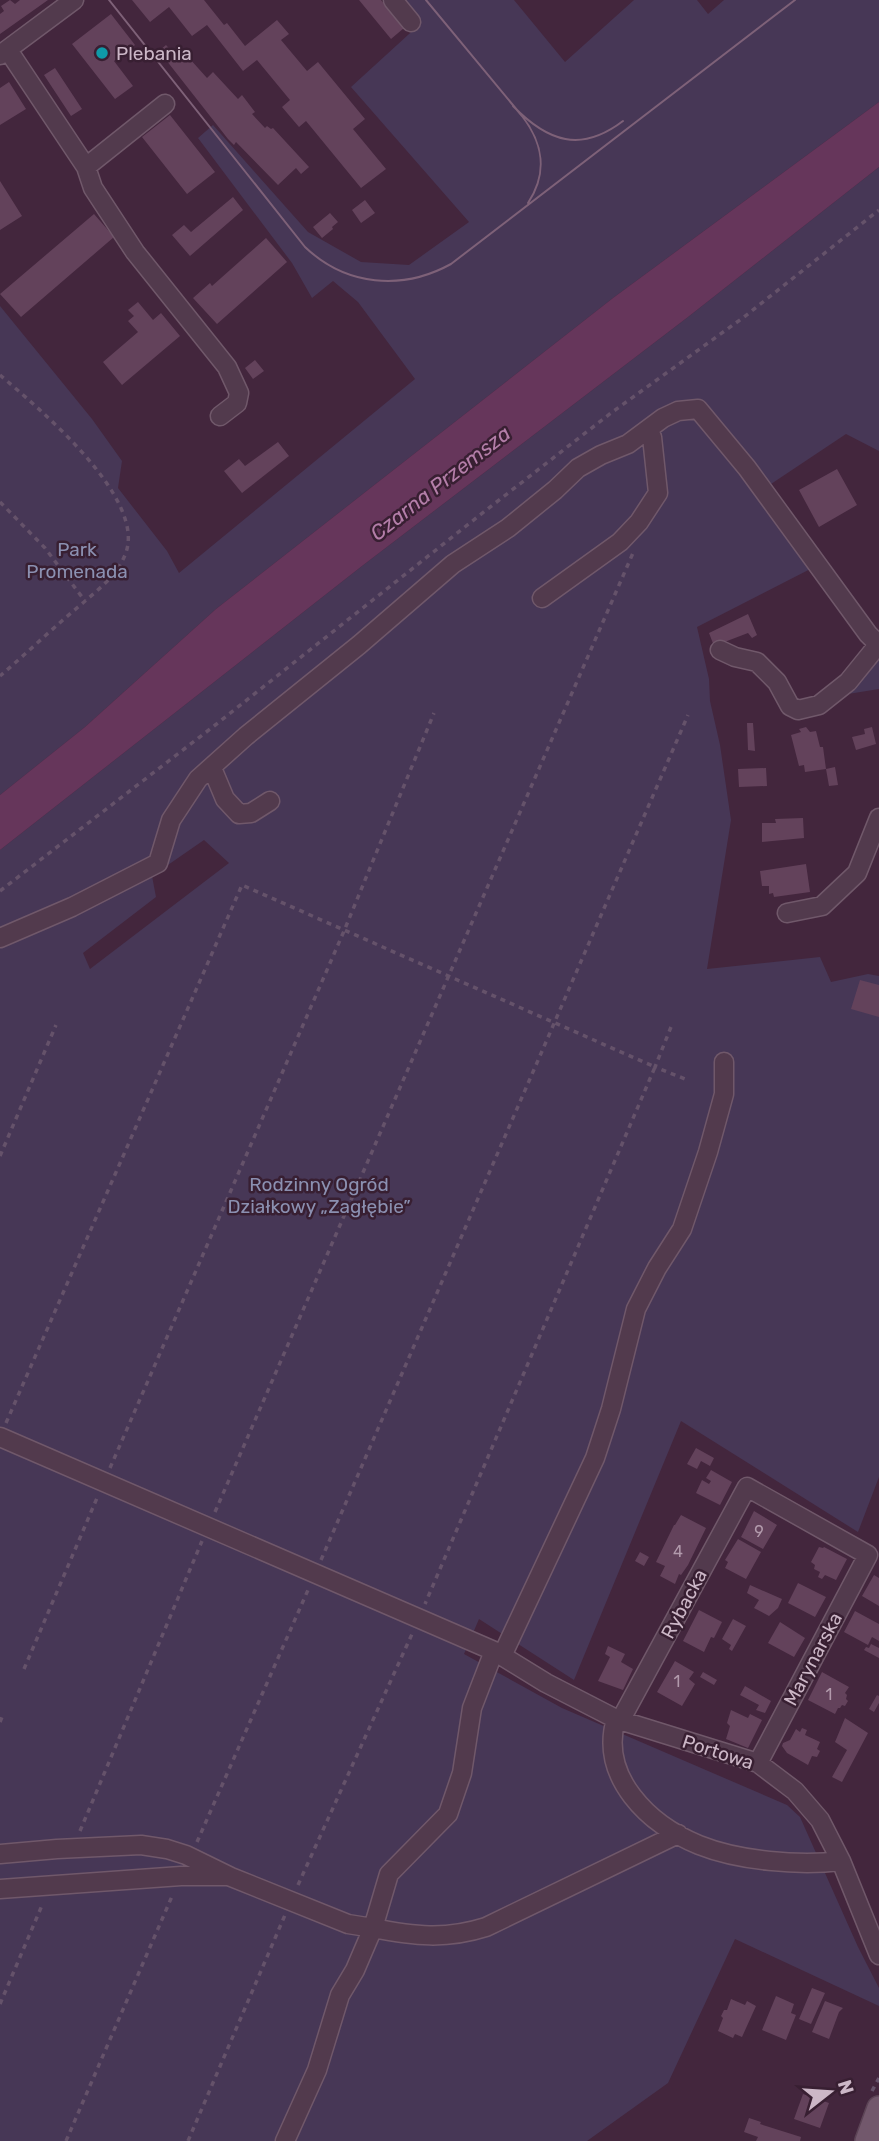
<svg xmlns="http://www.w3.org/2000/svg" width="879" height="2141" font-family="Rubik,sans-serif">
  <rect width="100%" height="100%" fill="#43263d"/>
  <!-- green -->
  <path fill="#473756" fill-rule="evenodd" d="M 402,0 L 514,0 L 565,62 L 634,0 L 697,0 L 708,14 L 724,0 L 879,0 L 879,102 L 613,298 L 216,609 L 85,727 L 0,795 L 0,306 L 92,419 L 122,461 L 118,488 L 167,551 L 179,573 L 415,379 L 358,302 L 333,281 L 312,298 L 292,263 L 198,138 L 213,125 L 308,232 L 361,262 L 409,265 L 469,222 L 351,87 L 420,24 Z
    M 879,167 L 879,451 L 846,434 L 771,484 L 824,562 L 697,627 L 709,679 L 710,701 L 720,745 L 731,820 L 707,969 L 820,957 L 831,982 L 868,974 L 879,976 L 879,1477 L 858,1532 L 681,1421 L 574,1680 L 479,1619 L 464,1654 L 562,1708 L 787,1805 L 800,1817 L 858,1947 L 879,1988 L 879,2006 L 735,1939 L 668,2083 L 587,2141 L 0,2141 L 0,850 L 362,566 L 688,317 ZM 204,840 L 229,863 L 90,969 L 83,953 L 156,897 L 152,876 Z
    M 879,642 L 879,689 L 848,694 L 878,646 Z"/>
  <!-- water -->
  <path fill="#66365b" d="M 879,102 L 879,167 L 688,317 L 362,566 L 0,850 L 0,795 L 85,727 L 216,609 L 613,298 Z"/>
  <!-- building -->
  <path fill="#63425b" d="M 10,0 L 15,4 L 20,0 L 48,0 L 0,34 L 0,14 L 4,11 L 1,6 Z
    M 132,0 L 204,0 L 224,25 L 227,23 L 245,46 L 277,20 L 289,34 L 281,40 L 307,71 L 318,62 L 365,119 L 353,129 L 386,169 L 361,188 L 306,121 L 299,127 L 282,107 L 290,100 L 257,60 L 243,71 L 207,25 L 192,36 L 169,7 L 150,22 Z
    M 359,0 L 381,0 L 404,28 L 391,39 Z
    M 111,14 L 135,45 L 114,61 L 133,86 L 115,99 L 72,44 Z
    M 166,45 L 175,55 L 181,49 L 207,78 L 213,72 L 238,99 L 242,95 L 255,112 L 252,114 L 265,128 L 267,126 L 271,129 L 273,128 L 309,167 L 301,174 L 296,168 L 278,185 L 236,142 L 234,145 L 228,139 L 159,51 Z
    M 55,68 L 82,109 L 71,116 L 44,75 Z
    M 9,82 L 26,109 L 0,125 L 0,88 Z
    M 170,115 L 215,172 L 187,194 L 142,137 Z
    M 0,181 L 22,216 L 0,230 Z
    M 233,197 L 243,210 L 190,256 L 172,235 L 184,225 L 191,232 Z
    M 365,200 L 375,213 L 361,223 L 352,210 Z
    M 330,213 L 338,222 L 332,227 L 333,229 L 322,238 L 313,227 Z
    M 94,214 L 114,237 L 21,317 L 0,294 Z
    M 266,238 L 287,262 L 217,324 L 193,298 L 210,283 L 212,286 Z
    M 138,302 L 153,320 L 161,313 L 180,336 L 122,385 L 103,362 L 138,332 L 128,321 L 134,316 L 128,310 Z
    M 255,360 L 264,371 L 253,379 L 245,368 Z
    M 278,442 L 289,456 L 242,493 L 224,471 L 239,459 L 245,466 Z
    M 837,469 L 857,505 L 819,527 L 799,490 Z
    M 748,614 L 757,635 L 752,638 L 748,633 L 714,646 L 709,633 Z
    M 747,723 L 753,723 L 755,751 L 748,750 Z
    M 806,727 L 810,732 L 816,731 L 820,747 L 823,747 L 826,769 L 805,772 L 804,765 L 799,766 L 791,735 L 801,732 L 799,729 Z
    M 872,727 L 876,744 L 856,750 L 852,737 L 865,734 L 864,729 Z
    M 835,767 L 838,785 L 829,786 L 826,769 Z
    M 766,768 L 767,786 L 739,787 L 738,769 Z
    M 803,818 L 804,838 L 762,842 L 762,823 L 776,823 L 775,819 Z
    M 806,864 L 810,892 L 774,897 L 773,893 L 769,894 L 769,886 L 762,886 L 760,871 Z
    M 860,980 L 879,985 L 879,1017 L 851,1009 Z
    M 696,1448 L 714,1458 L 710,1466 L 701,1461 L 697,1469 L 687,1464 Z
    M 711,1470 L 732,1482 L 720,1505 L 696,1493 L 702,1480 L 709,1484 L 711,1481 L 706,1478 Z
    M 754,1511 L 777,1525 L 763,1549 L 741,1537 Z
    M 681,1515 L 706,1528 L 688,1565 L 681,1575 L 679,1574 L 675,1584 L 660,1576 L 665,1566 L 656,1562 L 674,1525 L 675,1525 Z
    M 738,1539 L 761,1552 L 746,1579 L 725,1568 L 728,1562 L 725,1560 Z
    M 819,1547 L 823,1548 L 824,1547 L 847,1559 L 836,1580 L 825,1575 L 822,1579 L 818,1577 L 820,1572 L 814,1569 L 815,1565 L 811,1562 Z
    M 640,1552 L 649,1557 L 644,1566 L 635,1561 Z
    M 874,1575 L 879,1578 L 879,1606 L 862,1596 Z
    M 798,1583 L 826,1597 L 815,1617 L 788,1603 Z
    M 750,1585 L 782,1599 L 778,1608 L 769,1616 L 754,1608 L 759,1600 L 747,1593 Z
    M 699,1610 L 722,1622 L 714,1638 L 711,1637 L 704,1652 L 683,1641 Z
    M 855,1611 L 879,1624 L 879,1641 L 872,1637 L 868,1645 L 844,1632 Z
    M 733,1619 L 746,1626 L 732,1651 L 729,1649 L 731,1645 L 722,1639 Z
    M 780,1622 L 805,1638 L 794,1657 L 768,1643 Z
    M 871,1644 L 879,1648 L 879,1658 L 864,1650 L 866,1647 L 869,1648 Z
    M 608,1646 L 625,1654 L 621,1662 L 633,1669 L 623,1690 L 598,1681 L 610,1657 L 605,1654 Z
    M 675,1661 L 694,1672 L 689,1679 L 695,1684 L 682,1706 L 657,1692 Z
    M 703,1672 L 717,1680 L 714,1685 L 700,1677 Z
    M 822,1672 L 849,1687 L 845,1693 L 847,1695 L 846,1699 L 848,1701 L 845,1706 L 842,1705 L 840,1708 L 838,1708 L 835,1714 L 808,1700 Z
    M 745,1686 L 771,1701 L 765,1713 L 756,1710 L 759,1705 L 740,1695 Z
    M 877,1695 L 879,1696 L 879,1703 L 874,1712 L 869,1709 Z
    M 731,1710 L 748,1718 L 750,1714 L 762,1720 L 748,1748 L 726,1739 L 730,1726 L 727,1723 Z
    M 845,1718 L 868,1733 L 842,1782 L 832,1777 L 847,1750 L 835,1742 Z
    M 802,1728 L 807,1730 L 805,1735 L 820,1742 L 817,1749 L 820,1751 L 817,1757 L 812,1756 L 808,1765 L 787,1753 L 782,1746 L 783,1743 L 790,1740 L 796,1729 L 800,1732 Z
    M 812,1988 L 825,1993 L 811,2024 L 799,2019 Z
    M 776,1996 L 794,2004 L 791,2013 L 796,2015 L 786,2040 L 762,2030 Z
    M 731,1999 L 745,2005 L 747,2001 L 756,2006 L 742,2037 L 735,2034 L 733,2038 L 718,2031 L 723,2018 L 721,2016 L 724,2010 L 727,2010 Z
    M 825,2001 L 843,2008 L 839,2012 L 829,2039 L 812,2032 Z
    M 803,2094 L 829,2103 L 820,2128 L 794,2119 Z
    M 749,2118 L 761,2122 L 760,2124 L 801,2137 L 800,2141 L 756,2141 L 758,2137 L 744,2132 Z"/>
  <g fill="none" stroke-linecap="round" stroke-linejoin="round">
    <defs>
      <path id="minor" d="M 393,0 L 411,22
        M 8,50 L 86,167 L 93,188 L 135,252 L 227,367 L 239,393 L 237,403 L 220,416
        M 0,55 L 74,0
        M 86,167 L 165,104
        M 542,598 L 620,542 L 639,522 L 658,493 L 652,437 L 647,431
        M 720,650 L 735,657 L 757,662 L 777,682 L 790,706 L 798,710 L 819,705 L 848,682 L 878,645
        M 212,768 L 225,799 L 239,814 L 251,813 L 270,801
        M 787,913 L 822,906 L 857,873 L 879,818
        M 0,938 L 72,907 L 158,863 L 171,820 L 198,779 L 246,736 L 359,645 L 453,564 L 508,528 L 555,490 L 578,468 L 601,455 L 628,444 L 663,418 L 678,411 L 698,409 L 747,468 L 868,634 L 879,645
        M 0,1437 L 494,1651 L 546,1683 L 616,1719 L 758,1763 L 795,1791 L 820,1820 L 841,1861 L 879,1955
        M 494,1651 L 472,1708 L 462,1773 L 448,1814 L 389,1874 L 373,1928 C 414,1936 445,1940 486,1927 L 678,1834
        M 502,1656 L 595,1458 L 611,1409 L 636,1309 L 657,1268 L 682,1229 L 708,1152 L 724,1094 L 724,1062
        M 616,1719 C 599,1777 649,1825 699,1845 C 739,1861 799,1866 841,1861
        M 620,1721 L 747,1487 L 868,1555 L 758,1763
        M 0,1854 L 57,1849 L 141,1845 L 167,1849 L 186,1855 L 231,1877 L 348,1924 L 373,1928 L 355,1970 L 340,1995 L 317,2070 L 285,2141
        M 0,1889 L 181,1876 L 224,1876"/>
      <path id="major" d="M 867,2141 L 879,2108"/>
    </defs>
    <!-- minor casing -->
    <use href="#minor" stroke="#70586a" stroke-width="21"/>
    <!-- major casing -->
    <use href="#major" stroke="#5c4456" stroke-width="26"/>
    <!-- path -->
    <path stroke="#65526a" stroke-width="3.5" stroke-dasharray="5 5" stroke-linecap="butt" d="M 0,375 C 37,407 149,499 125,555 C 117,575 100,588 84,602 C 55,626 28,652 0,676
      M 0,502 L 45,548 L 85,601
      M 0,891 L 214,726 L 485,511 L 611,413 L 744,317 L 879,210
      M 671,1027 L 655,1067 L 685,1079
      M 0,1156 L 56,1025
      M 6,1423 L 242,885 L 655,1067 L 425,1604
      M 110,1468 L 344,931 L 434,713
      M 215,1512 L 633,553
      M 321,1560 L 688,715
      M 24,1669 L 97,1498
      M 0,1722 L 2,1717
      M 80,1831 L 202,1541
      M 197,1842 L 308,1590
      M 298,1885 L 412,1634
      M 0,2004 L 43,1903
      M 872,2091 L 879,2078
      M 66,2141 L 173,1894
      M 188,2141 L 285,1915"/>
    <!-- minor -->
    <use href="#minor" stroke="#523a4d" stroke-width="18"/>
    <!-- major -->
    <use href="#major" stroke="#72586c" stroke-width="23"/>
    <!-- tram -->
    <path stroke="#7e6178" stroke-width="2" d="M 109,0 L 305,247 C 346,286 402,291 451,264 L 795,0
      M 426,0 L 522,116 C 543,143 548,173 528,203
      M 513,106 C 548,142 581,153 623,121"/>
  </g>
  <!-- markers -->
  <circle fill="#0f9aa8" stroke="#381f32" stroke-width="2.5" cx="102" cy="53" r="7"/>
  <g text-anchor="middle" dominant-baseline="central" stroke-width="5" stroke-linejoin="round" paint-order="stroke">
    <!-- number labels -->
    <g font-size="16" fill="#b29aac">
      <text x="759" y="1531">9</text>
      <text x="678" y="1551">4</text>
      <text x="677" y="1681">1</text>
      <text x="829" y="1694">1</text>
    </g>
    <!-- poi labels -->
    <g font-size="19" fill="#ccb7c7" stroke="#381f32" text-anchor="start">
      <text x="116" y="53">Plebania</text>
    </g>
    <!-- park labels -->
    <g font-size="19" fill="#8b90b1" stroke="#381f32">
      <text x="77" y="549">Park<tspan x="77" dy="22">Promenada</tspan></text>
      <text x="319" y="1184">Rodzinny Ogród<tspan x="319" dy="22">Działkowy „Zagłębie”</tspan></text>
    </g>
    <!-- street labels -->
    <g font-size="19" fill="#ccb7c7" stroke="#381f32">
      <text transform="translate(684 1604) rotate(-62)">Rybacka</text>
      <text transform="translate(813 1659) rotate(-62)">Marynarska</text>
      <text transform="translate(718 1752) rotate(18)">Portowa</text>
    </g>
    <!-- water labels -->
    <g font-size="21" font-style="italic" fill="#b47ea9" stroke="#381f32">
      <text transform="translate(440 483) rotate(-38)">Czarna Przemsza</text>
    </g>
  </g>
  <!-- north arrow -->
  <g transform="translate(830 2092) rotate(73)" stroke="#381f32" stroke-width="5" paint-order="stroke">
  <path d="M0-5L12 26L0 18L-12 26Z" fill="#ccb7c7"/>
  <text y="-10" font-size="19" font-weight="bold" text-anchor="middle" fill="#ccb7c7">N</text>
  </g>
</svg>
